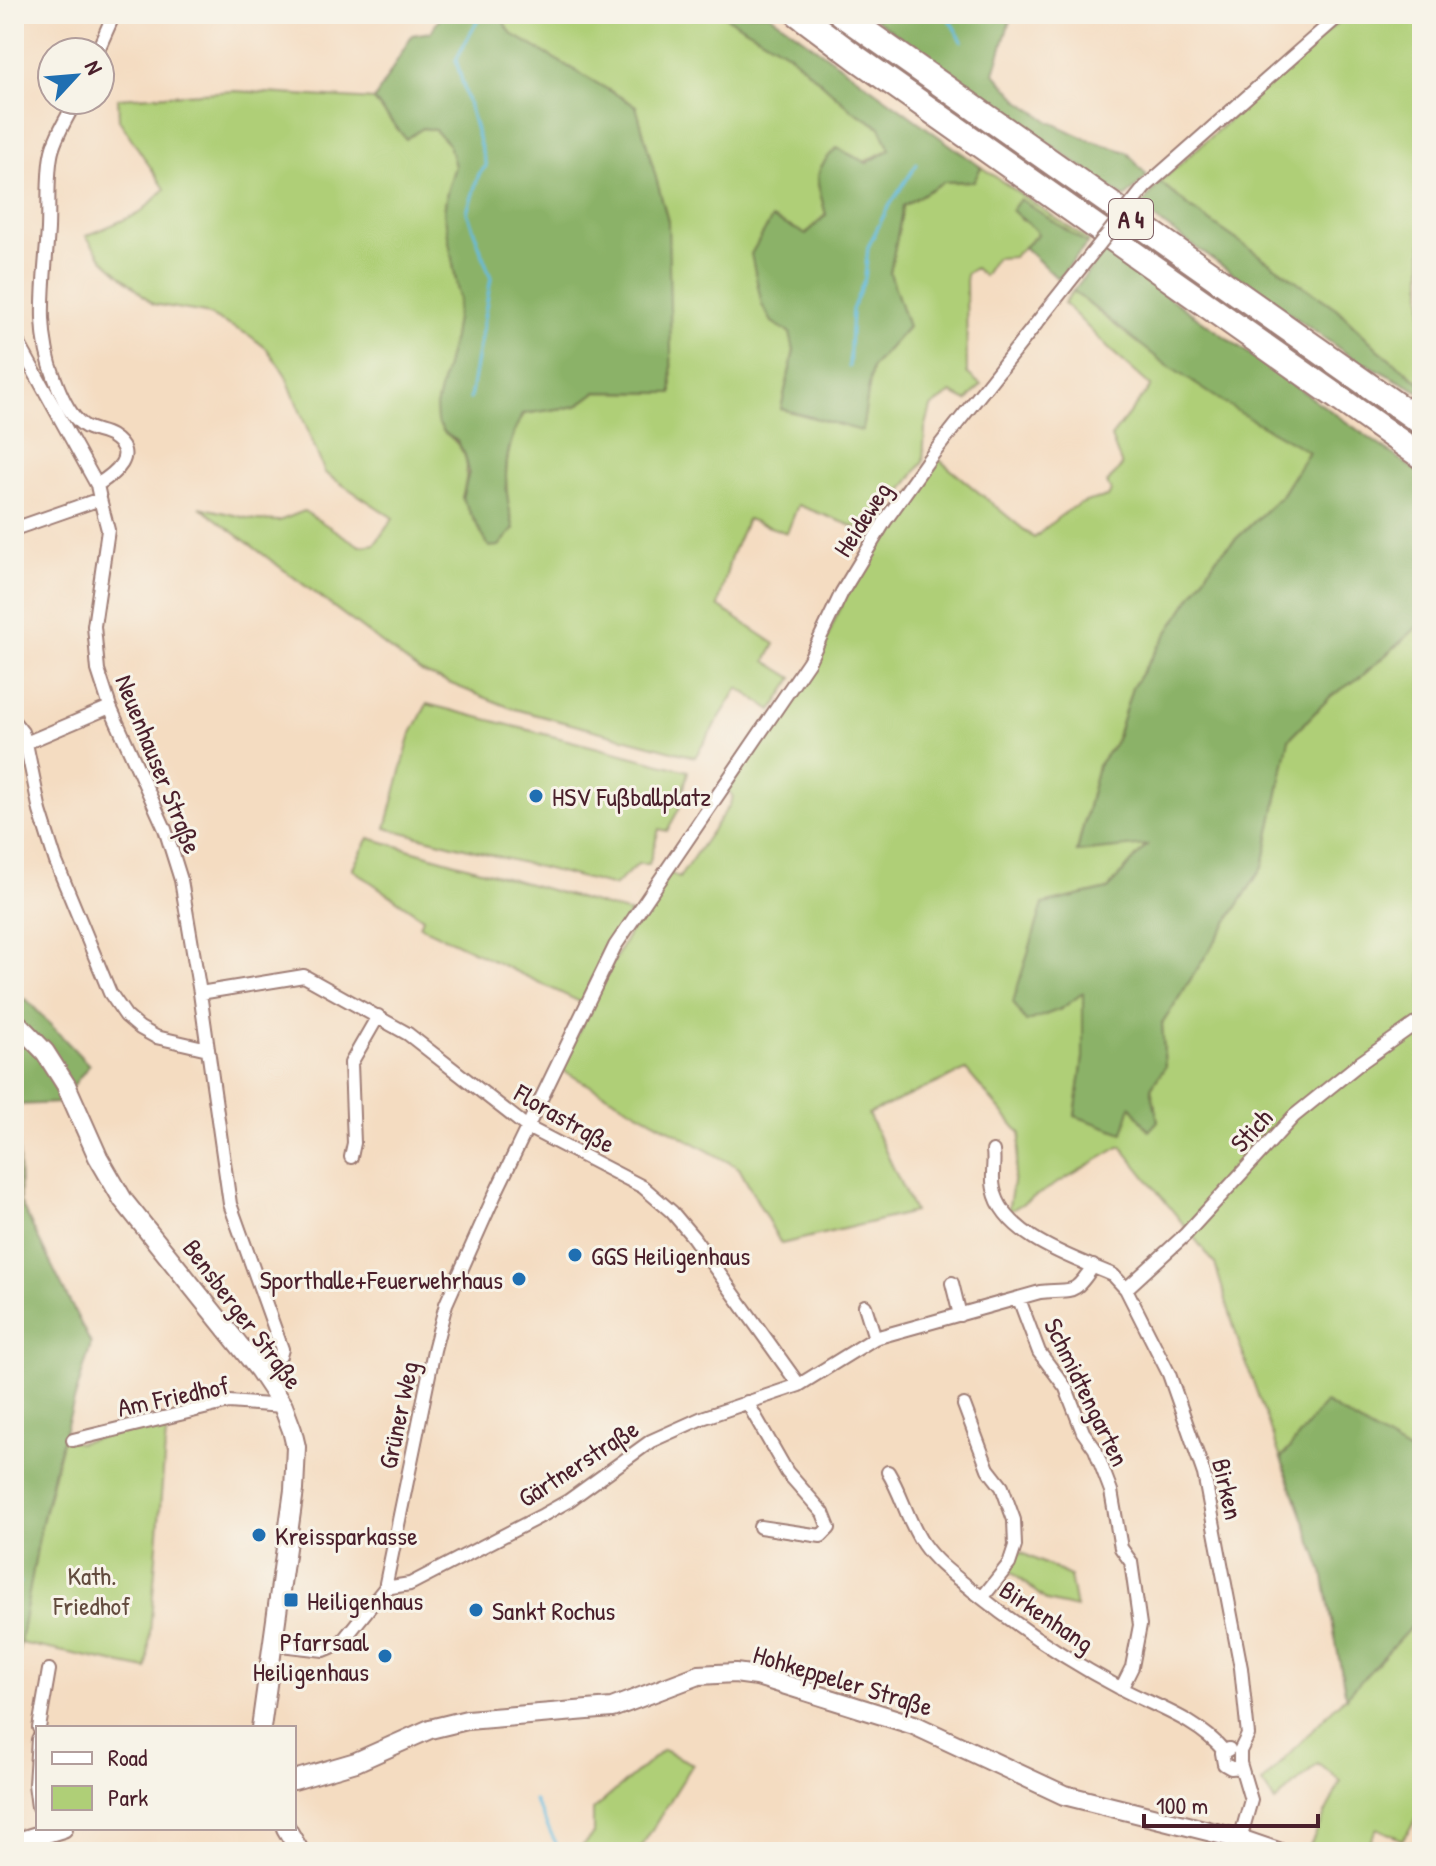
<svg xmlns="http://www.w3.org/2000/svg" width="1436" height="1866" font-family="'Patrick Hand',sans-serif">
  <rect width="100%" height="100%" fill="#f7f3e8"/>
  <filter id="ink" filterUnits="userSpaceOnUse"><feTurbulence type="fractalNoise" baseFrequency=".0125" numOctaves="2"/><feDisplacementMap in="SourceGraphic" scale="16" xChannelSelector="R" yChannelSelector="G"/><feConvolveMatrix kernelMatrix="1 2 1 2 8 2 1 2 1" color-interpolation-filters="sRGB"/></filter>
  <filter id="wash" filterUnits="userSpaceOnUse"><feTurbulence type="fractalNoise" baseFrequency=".006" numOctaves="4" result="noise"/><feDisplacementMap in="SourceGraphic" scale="32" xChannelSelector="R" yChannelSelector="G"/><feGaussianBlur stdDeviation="1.8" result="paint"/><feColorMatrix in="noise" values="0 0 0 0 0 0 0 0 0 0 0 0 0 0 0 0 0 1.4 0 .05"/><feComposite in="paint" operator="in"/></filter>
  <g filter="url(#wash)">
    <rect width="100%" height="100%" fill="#f4dcc1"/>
    <!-- green -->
    <path fill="#afcf77" stroke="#7c7751" stroke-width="2" d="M 498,14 L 721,14 L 788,53 L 852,110 L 880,127 L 890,149 L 818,185 L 826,214 L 806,234 L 772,322 L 791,333 L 794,350 L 781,409 L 862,430 L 872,367 L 908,327 L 890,273 L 903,206 L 943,182 L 974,181 L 981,167 L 1089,241 L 1087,244 L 1020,200 L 1021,220 L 1031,223 L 1038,234 L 1013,257 L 996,258 L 984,276 L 975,268 L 966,274 L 967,373 L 981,385 L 967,401 L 951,393 L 931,407 L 925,429 L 923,462 L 871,533 L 798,505 L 787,533 L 747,519 L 731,556 L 718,606 L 775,644 L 766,661 L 793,678 L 772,710 L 738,688 L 695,757 L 511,708 L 419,671 L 200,507 L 255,520 L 279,521 L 304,511 L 360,546 L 375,544 L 393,518 L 325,473 L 285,374 L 267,349 L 249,335 L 205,313 L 153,304 L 104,260 L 86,236 L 140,213 L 165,189 L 119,120 L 118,98 L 235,91 L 374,100 L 406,139 L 423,128 L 435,130 L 449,145 L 455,166 L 447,192 L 444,212 L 459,298 L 444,432 C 471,452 470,468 462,498 L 514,529 C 503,489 501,452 524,414 L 577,406 L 596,392 L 671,393 L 636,106 L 512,34 Z
      M 1347,14 L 1422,14 L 1422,384 L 1379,350 L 1337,309 L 1192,209 L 1160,182 Z
      M 1073,291 C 1146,353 1224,405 1309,451 L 1280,497 L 1217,557 L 1132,688 L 1115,743 L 1098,766 L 1077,851 L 1148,844 L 1108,889 L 1043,904 L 1061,1009 L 1083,992 L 1083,1058 L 1075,1116 L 1131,1105 L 1148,1130 L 1158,1121 L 1151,1088 L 1165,1067 L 1162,1024 L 1263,866 L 1289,739 L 1331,696 L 1362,676 L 1422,623 L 1422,1460 L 1325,1403 L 1281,1459 L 1239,1343 L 1215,1264 L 1121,1146 L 1008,1212 L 1021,1134 L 966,1070 L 868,1114 L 914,1212 L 781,1244 L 739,1168 L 562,1070 L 589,1007 L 635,922 L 670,873 L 679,878 L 729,806 L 733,797 L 728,790 L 805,680 L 824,646 L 841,605 L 865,560 L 937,458 L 1034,538 C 1060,516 1073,501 1108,497 L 1111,491 L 1107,483 L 1122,466 L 1111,437 L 1151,386 L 1108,348 L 1064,303 Z
      M 427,704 L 688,771 L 679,809 L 667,831 L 659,829 L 649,864 L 638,864 L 614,886 L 386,828 L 410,737 Z
      M 369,838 L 630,913 L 599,964 L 582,1003 L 420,926 L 423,918 L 352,869 Z
      M 167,1422 L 147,1669 L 20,1643 L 40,1531 L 63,1438 L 78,1443 Z
      M 1020,1552 L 1070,1576 L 1076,1608 L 1047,1601 L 1010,1571 Z
      M 1422,1615 L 1422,1811 L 1402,1840 L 1377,1828 L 1364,1852 L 1322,1852 L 1310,1845 L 1341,1781 L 1318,1764 L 1275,1802 L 1262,1783 Z
      M 663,1750 L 693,1764 L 638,1852 L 576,1852 L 593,1834 L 593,1810 Z"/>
    <!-- forest -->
    <path fill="#8bb268" stroke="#6a684a" stroke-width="2" d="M 442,14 L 498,14 L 512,34 L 636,106 L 668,221 L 672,393 L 596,392 L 577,406 L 523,414 C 501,452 503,489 514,529 L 499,546 L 489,547 L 462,498 L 469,472 L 465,455 L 457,441 L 444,432 L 437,421 L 436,407 L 453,337 L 459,298 L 444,212 L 447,192 L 455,166 L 449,145 L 435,130 L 423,128 L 406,139 L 374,100 L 412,35 L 431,32 Z
      M 721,14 L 769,14 L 981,167 L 974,181 L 943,182 L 903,206 L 890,273 L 908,327 L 872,367 L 862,431 L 781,409 L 794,351 L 790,333 L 772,322 L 762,305 L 751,254 L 772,218 L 806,234 L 826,215 C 818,182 809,173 837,148 L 867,163 L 890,149 L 880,127 L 852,110 L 788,53 Z
      M 868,14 L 1012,14 L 994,73 L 1020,101 L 1050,122 L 1089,140 L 1127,152 L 1147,176 L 1125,198 Z
      M 1160,182 L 1192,209 L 1337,309 L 1379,350 L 1422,384 L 1422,393 L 1367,364 L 1364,366 L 1140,208 Z
      M 1020,199 L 1087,244 L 1058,279 L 1024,247 L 1038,234 C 1031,223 1021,220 1012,210 Z
      M 1104,252 L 1422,475 L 1422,623 L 1362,676 L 1331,696 L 1289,739 L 1263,866 L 1162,1024 L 1165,1067 L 1151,1088 L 1158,1121 L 1149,1131 L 1131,1106 L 1123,1133 L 1075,1116 L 1083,1058 L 1083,993 L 1061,1009 L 1026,1022 L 1013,1002 L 1043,904 L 1108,889 L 1147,845 L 1077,852 L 1098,766 L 1115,743 L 1132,688 L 1217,557 L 1280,497 L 1309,452 L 1240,413 L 1165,364 L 1073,291 Z
      M 26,999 L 89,1065 L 60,1103 L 18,1105 L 20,1202 L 91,1344 L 55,1465 L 40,1531 L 14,1677 L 14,1000 Z
      M 1325,1403 L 1422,1460 L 1422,1615 L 1346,1697 L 1323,1572 L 1281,1459 Z"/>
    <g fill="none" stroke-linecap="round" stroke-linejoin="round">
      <!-- stream -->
      <path stroke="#63bce0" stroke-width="3" d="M 946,14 L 962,41
        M 849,367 L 852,310 L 865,278 L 868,247 L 886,211 L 917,164
        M 470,399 L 491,278 L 467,212 L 479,174 L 486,166 L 456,60 L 481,14
        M 14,1568 L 19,1583
        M 534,1800 L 556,1843"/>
    </g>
  </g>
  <g filter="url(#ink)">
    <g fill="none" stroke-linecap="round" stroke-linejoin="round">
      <defs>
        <path id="street" d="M 97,52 L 114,14
          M 76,100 C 68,117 54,137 51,156 C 47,179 49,205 48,229 C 45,280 35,329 55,379 C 60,393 70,416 83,425 C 91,431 103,431 111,436 C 141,455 114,474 97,485
          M 1145,187 L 1341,14
          M 14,335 L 97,485 L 100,499 L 108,530 L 94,626 L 98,670 L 110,707 L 165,829 L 181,880 L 200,993 L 230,1204 L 282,1349 L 280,1356 L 259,1370
          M 14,529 L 100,499
          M 14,722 L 22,732 L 26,743 L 40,811 L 56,862 L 110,993 L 126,1016 L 140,1028 L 156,1037 L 208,1049
          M 14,748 L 110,707
          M 200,993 L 304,976 L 408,1034 L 527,1127 L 643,1187 L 672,1212 L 693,1237 L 799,1385
          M 993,1151 C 995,1163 991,1177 994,1189 C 1003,1236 1074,1258 1113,1275 L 1126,1289 L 1169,1374 L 1204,1474 L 1241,1668 L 1248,1735 L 1240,1751 L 1240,1763 L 1251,1800 L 1240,1839
          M 351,1157 L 354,1143 L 351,1063 L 378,1016
          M 952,1283 L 960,1315
          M 1126,1289 L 1185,1235 L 1294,1116 L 1360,1063 L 1422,1019
          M 1019,1299 L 1039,1352 L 1066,1388 L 1083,1432 L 1095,1449 L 1111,1491 L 1121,1548 L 1131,1562 L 1140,1625 L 1132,1667 L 1121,1689
          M 865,1306 L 875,1338
          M 747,1402 L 787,1472 L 823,1513 L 829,1528 L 821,1536 L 760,1527
          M 964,1405 L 988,1469 L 1002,1487 L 1014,1520 L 1015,1546 L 1009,1564 L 982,1598
          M 73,1440 L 229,1402 L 283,1406
          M 888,1472 C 902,1495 908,1522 923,1544 C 936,1563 955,1576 972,1590 C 1019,1628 1067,1660 1120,1688 C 1156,1707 1197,1719 1224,1751
          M 385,1588 L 410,1584 L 543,1515 L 568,1501 L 651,1441 L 702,1418 L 799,1385 L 875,1338 L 1040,1292 C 1073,1288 1072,1298 1093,1266
          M 272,1644 L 324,1650 L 341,1643 L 385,1588 L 434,1350 L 446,1304 L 496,1192 L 615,946 L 809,661 L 842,592 L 885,521 L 929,459 L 1066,286
          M 39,1728 L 49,1670
          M 38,1739 L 35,1784 L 38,1807
          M 1229,1749 L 1222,1753 L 1224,1764 L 1231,1768 L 1241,1767
          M 41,1828 L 44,1852"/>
        <path id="secondary" d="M 14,1020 L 45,1052 L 66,1085 L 98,1157 L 123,1200 L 259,1370 L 283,1406 L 292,1430 L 296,1447 L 294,1490 L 261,1728
          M 294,1780 L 356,1762 L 430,1729 L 467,1720 L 612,1708 L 699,1675 L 735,1673 L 757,1676 L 914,1725 L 1064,1795 L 1240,1839 L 1278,1852
          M 286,1828 L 300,1852
          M 14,1843 L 63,1828"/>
        <path id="highway" d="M 798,14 L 858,59 L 1422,457
          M 841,14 L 1422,423"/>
      </defs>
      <!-- street casing -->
      <use href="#street" stroke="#9f7e76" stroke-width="16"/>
      <!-- secondary casing -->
      <use href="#secondary" stroke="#9f7e76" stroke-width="22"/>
      <!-- highway casing -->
      <use href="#highway" stroke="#9f7e76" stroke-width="28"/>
      <!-- street -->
      <use href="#street" stroke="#fff" stroke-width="12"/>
      <!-- secondary -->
      <use href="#secondary" stroke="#fff" stroke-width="18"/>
      <!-- highway -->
      <use href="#highway" stroke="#fff" stroke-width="24"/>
      <defs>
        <path id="street-bridge" d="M 1066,286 L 1145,187"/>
      </defs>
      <!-- street-bridge casing -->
      <use href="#street-bridge" stroke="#9f7e76" stroke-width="16" stroke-linecap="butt"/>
      <!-- street-bridge -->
      <use href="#street-bridge" stroke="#fff" stroke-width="12"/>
    </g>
  </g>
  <!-- markers -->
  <g fill="#1f6fb2" stroke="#f7f3e8" stroke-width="3">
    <circle cx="536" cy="796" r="8"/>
    <circle cx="575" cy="1255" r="8"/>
    <circle cx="519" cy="1279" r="8"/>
    <circle cx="259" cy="1535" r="8"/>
    <rect x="283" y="1592" width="16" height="16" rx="4"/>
    <circle cx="476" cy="1610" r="8"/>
    <circle cx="385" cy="1656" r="8"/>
  </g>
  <g text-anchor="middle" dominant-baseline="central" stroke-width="6" stroke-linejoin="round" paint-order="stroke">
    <!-- shield labels -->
    <rect fill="#f7f3e8" stroke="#7e5f64" stroke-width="2" x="1109" y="199" width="44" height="40" rx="6"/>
    <g font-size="24" font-weight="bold" fill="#4a1f2b">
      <text x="1131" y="219">A 4</text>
    </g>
    <!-- street labels -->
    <g font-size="26" fill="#4a1f2b" stroke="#f7f3e8">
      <text transform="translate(862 519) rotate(-57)">Heideweg</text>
      <text transform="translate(159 764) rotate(68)">Neuenhauser Straße</text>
      <text transform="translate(565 1118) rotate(30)">Florastraße</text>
      <text transform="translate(1251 1130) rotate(-47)">Stich</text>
      <text transform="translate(243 1314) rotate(53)">Bensberger Straße</text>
      <text transform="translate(1087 1392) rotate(64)">Schmidtengarten</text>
      <text transform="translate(173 1396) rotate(-12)">Am Friedhof</text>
      <text transform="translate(398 1415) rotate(-78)">Grüner Weg</text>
      <text transform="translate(578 1463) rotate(-33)">Gärtnerstraße</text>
      <text transform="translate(1228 1489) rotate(77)">Birken</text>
      <text transform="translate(1047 1616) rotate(34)">Birkenhang</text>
      <text transform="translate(843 1680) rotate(17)">Hohkeppeler Straße</text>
    </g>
    <!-- poi labels -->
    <g font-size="26" fill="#4a1f2b" stroke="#f7f3e8" text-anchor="start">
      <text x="552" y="796">HSV Fußballplatz</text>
      <text x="591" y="1255">GGS Heiligenhaus</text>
      <text x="503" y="1279" text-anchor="end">Sporthalle+Feuerwehrhaus</text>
      <text x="275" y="1535">Kreissparkasse</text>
      <text x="307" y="1600">Heiligenhaus</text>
      <text x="492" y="1610">Sankt Rochus</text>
      <text x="369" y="1641" text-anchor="end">Pfarrsaal<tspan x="369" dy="30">Heiligenhaus</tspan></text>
    </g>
    <!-- park labels -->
    <g font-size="26" fill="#634b3e" stroke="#f7f3e8">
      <text x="92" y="1575">Kath.<tspan x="92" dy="30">Friedhof</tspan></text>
    </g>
  </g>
  <!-- margin -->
  <rect width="1436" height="1866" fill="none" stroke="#f7f3e8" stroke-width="48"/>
  <!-- legend -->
  <rect x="36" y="1726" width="260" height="104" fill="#f7f3e8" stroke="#b29e9c" stroke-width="2"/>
  <rect x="52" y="1752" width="40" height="12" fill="#ffffff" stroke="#b29e9c" stroke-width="2"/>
  <text x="108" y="1766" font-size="24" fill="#4a1f2b">Road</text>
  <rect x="52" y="1786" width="40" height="24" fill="#afcf77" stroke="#b29e9c" stroke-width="2"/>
  <text x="108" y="1806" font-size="24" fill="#4a1f2b">Park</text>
  <!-- north arrow -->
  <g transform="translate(76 76) rotate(64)"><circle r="38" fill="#f7f3e8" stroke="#b29e9c" stroke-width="2"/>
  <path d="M0-6L14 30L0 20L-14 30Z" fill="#1f6fb2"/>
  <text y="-12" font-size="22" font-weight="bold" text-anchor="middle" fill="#4a1f2b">N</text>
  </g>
  <!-- scale -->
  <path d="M1144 1814v12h174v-12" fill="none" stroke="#4a1f2b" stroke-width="4"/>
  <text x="1156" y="1814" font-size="24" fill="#4a1f2b" stroke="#f7f3e8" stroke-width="6" paint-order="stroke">100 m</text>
</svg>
